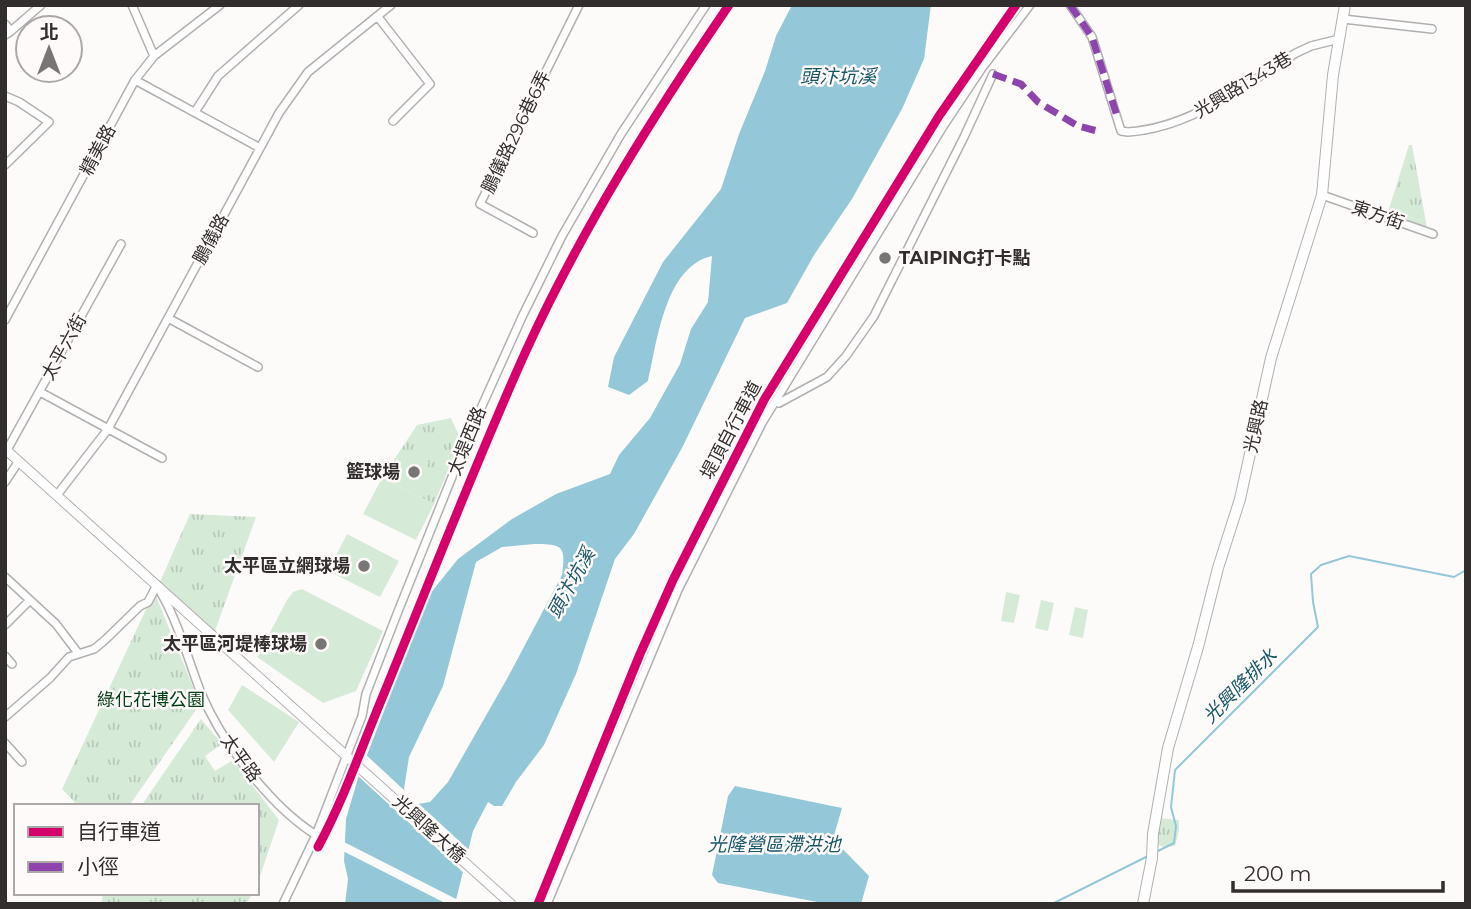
<svg xmlns="http://www.w3.org/2000/svg" width="1471" height="909" viewBox="0 0 1471 909" font-family="Montserrat,'Noto Sans TC',sans-serif">
  <style>
    .grass { fill: url(#grass-tufts) }
    .pitch { fill: #d6ead8 }
    .water { fill: #94c8d8; fill-rule: evenodd }
    .pier { fill: #fdfbfa }
    .lines { fill: none; stroke-linecap: round; stroke-linejoin: round }
    .stream { stroke: #94c8d8; stroke-width: 2 }
    .minor-casing { stroke: #b2b0af; stroke-width: 10 }
    .tertiary-casing { stroke: #b2b0af; stroke-width: 11 }
    .secondary-casing { stroke: #b2b0af; stroke-width: 12 }
    .minor { stroke: #fffefe; stroke-width: 7 }
    .tertiary { stroke: #fffefe; stroke-width: 9 }
    .secondary { stroke: #fffefe; stroke-width: 10 }
    .quiet { stroke: #8e44ad; stroke-width: 7; stroke-dasharray: 14 7; stroke-linecap: butt }
    .cycleway-casing { stroke: #fefaf9; stroke-width: 13 }
    .cycleway { stroke: #d6006c; stroke-width: 9 }
    .poi-dot { fill: #787675; stroke: #fefaf9; stroke-width: 2.5 }
    .labels { text-anchor: middle; dominant-baseline: central; stroke-width: 5; stroke-linejoin: round; paint-order: stroke }
    .street-label { font-size: 18px; fill: #312e2d; stroke: #fefaf9 }
    .poi-label { font-size: 18px; font-weight: bold; fill: #312e2d; stroke: #fefaf9; text-anchor: end }
    .park-label { font-size: 18px; fill: #003d15; stroke: #fefaf9 }
    .water-label { font-size: 19px; font-style: italic; fill: #185768; stroke: #fefaf9 }
  </style>
  <defs>
    <pattern id="grass-tufts" width="24" height="20" patternUnits="userSpaceOnUse" patternTransform="scale(1.75)"><rect width="24" height="20" fill="#d6ead8"/><path d="M3 7l-1-3M5 7V3M7 7l1-3M15 17l-1-3M17 17v-4M19 17l1-3" fill="none" stroke="#b8c9ba"/></pattern>
  </defs>
  <rect width="100%" height="100%" fill="#fdfbfa"/>
  <path class="grass" d="M1409,145h3l15,83 -39,-16z
    M451,418l10,22 -27,64 -52,-26 35,-53z
    M190,514l66,3 -41,114 -56,-47z
    M156,596l44,108 -71,102h-51l-16,-17 87,-186z
    M201,719l21,25 -17,12 10,15 18,-11 46,60 -22,65v-79h-116z
    M1160,818l19,2v11l-4,15 -12,1 -6,-3z
    M103,893h150l-7,11h-145z"/>
  <path class="pitch" d="M413,454l16,8 -14,29 -17,-9z
    M382,478l52,26 -18,36 -53,-26z
    M347,534l52,27 -19,36 -52,-26z
    M302,589l81,42 -27,60 -33,12 -66,-46 30,-57 6,-8z
    M1006,592l14,3 -6,28 -13,-2z
    M1041,600l13,3 -6,28 -13,-3z
    M1075,607l13,3 -5,28 -14,-3z
    M242,685l57,37 -25,40 -46,-52z"/>
  <path class="water" d="M792,5h139l-7,54 -22,50 -50,90 -38,56 -27,48 -42,15 -63,130 -48,86 -19,25 -39,115 -32,71 -28,37 -14,24h-8l-6,-4 -15,29 -18,73h-110l3,-25 -4,-18 2,-42 12,-41 71,-183 29,-36 54,-40 44,-25 54,-20 9,-19 31,-37 30,-54 11,-35 17,-27 4,-46c-47,10 -55,86 -64,125l-19,14 -21,-8 6,-30 49,-95 58,-73 18,-55 26,-63 11,-35zM534,544c29,0 32,2 28,31l-54,102 -60,105 -18,20 -12,2 -7,-2 -7,-13 5,-32 34,-71 33,-124 26,-15z
    M735,786l107,22 -9,31 36,37 -8,28h-33l-110,-21 -6,-8 16,-79z"/>
  <path class="pier" d="M364,753l107,99 -5,23 -108,-99 -3,1z
    M342,841l118,60 -1,3h-12l-106,-54z"/>
  <g class="lines">
    <path class="stream" d="M1156,852l18,-9 2,-17 -5,-19 4,-37 143,-143 -5,-25 -2,-28 10,-9 28,-9 105,21 12,-7
      M1025,904h1
      M1052,904l96,-48"/>
    <g class="minor-casing">
      <path id="minor" d="M132,5l22,51
        M1070,5l22,32 29,94 7,1c63,-4 116,-47 168,-79l15,-7 28,-7
        M378,17l52,67 -37,37
        M1343,19l89,10
        M5,24l6,7 -6,4
        M11,31l30,-26
        M135,80l125,68
        M5,96l14,6 30,20 -44,43
        M195,112l23,-36 81,-71
        M1322,195l111,39
        M533,233l-53,-29 99,-199
        M168,318l90,49
        M5,320l130,-240 19,-24 66,-51
        M40,392l122,66
        M779,403l48,-26 19,-21 28,-40 90,-179 29,-63
        M7,450l114,-206
        M5,482l14,-21
        M57,495l51,-66 171,-316 29,-41 83,-67
        M5,577l51,47 22,29
        M161,593c18,31 27,67 40,100 21,50 70,114 115,142
        M5,625l25,-25
        M5,656l7,8
        M5,717l45,-39 19,-21 25,-8 11,-9 35,-34 8,-4 9,-17
        M5,743l17,19
        M283,904l33,-69 46,-119 4,-22 31,-80 71,-177 54,-120 40,-81 59,-102 85,-129
        M547,904l131,-314 84,-167 182,-298 38,-57 48,-63"/>
    </g>
    <g class="tertiary-casing">
      <path id="tertiary" d="M5,449l506,455"/>
    </g>
    <g class="secondary-casing">
      <path id="secondary" d="M1143,904l9,-46 1,-24 15,-86 30,-101 20,-79 22,-69 31,-141 51,-163 11,-120 12,-70"/>
    </g>
    <use href="#minor" class="minor"/>
    <use href="#tertiary" class="tertiary"/>
    <use href="#secondary" class="secondary"/>
    <path class="quiet" d="M1070,5l22,32 25,79
      M993,74l28,10 17,18 40,24 23,6"/>
    <g class="cycleway-casing">
      <path id="cycleway" d="M318,847c27,-50 45,-104 67,-156 46,-113 90,-227 140,-338 56,-123 128,-237 204,-348
        M538,904l102,-250 33,-74 91,-180 175,-284 77,-111"/>
    </g>
    <use href="#cycleway" class="cycleway"/>
  </g>
  <g class="poi-dot">
    <circle cx="885" cy="258" r="7"/>
    <circle cx="414" cy="472" r="7"/>
    <circle cx="364" cy="566" r="7"/>
    <circle cx="321" cy="644" r="7"/>
  </g>
  <g class="labels">
    <g class="street-label">
      <text transform="translate(1243 85) rotate(-31)">光興路1343巷</text>
      <text transform="translate(516 132) rotate(-64)">鵬儀路296巷6弄</text>
      <text transform="translate(98 150) rotate(-62)">精美路</text>
      <text transform="translate(1378 215) rotate(19)">東方街</text>
      <text transform="translate(211 239) rotate(-61)">鵬儀路</text>
      <text transform="translate(64 347) rotate(-61)">太平六街</text>
      <text transform="translate(1256 426) rotate(-78)">光興路</text>
      <text transform="translate(731 430) rotate(-62)">堤頂自行車道</text>
      <text transform="translate(467 441) rotate(-68)">太堤西路</text>
      <text transform="translate(241 758) rotate(54)">太平路</text>
      <text transform="translate(429 829) rotate(42)">光興隆大橋</text>
    </g>
    <g class="poi-label">
      <text x="899" y="258" text-anchor="start">TAIPING打卡點</text>
      <text x="400" y="472">籃球場</text>
      <text x="350" y="566">太平區立網球場</text>
      <text x="307" y="644">太平區河堤棒球場</text>
    </g>
    <g class="park-label">
      <text x="151" y="700">綠化花博公園</text>
    </g>
    <g class="water-label">
      <text x="838" y="76">頭汴坑溪</text>
      <text transform="translate(571 583) rotate(-61)">頭汴坑溪</text>
      <text transform="translate(1240 686) rotate(-45)">光興隆排水</text>
      <text x="774" y="844">光隆營區滯洪池</text>
    </g>
  </g>
  <rect width="1471" height="909" fill="none" stroke="#312e2d" stroke-width="14"/>
  <rect x="14" y="804" width="245" height="91" fill="#fefaf9" stroke="#aca8a7" stroke-width="2"/>
  <rect x="28" y="827" width="35" height="10" fill="#d6006c" stroke="#aca8a7" stroke-width="2"/>
  <text x="77" y="839" font-size="21" fill="#312e2d">自行車道</text>
  <rect x="28" y="862" width="35" height="10" fill="#8e44ad" stroke="#aca8a7" stroke-width="2"/>
  <text x="77" y="874" font-size="21" fill="#312e2d">小徑</text>
  <g transform="translate(49 49)"><circle r="33" fill="#fefaf9" stroke="#aca8a7" stroke-width="2"/>
  <path d="M0-5L12 26L0 18L-12 26Z" fill="#787675"/>
  <text y="-10" font-size="19" font-weight="bold" text-anchor="middle" fill="#312e2d">北</text>
  </g>
  <path d="M1233 881v10h210v-10" fill="none" stroke="#312e2d" stroke-width="3.5"/>
  <text x="1244" y="881" font-size="21" fill="#312e2d" stroke="#fefaf9" stroke-width="5" paint-order="stroke">200 m</text>
</svg>
